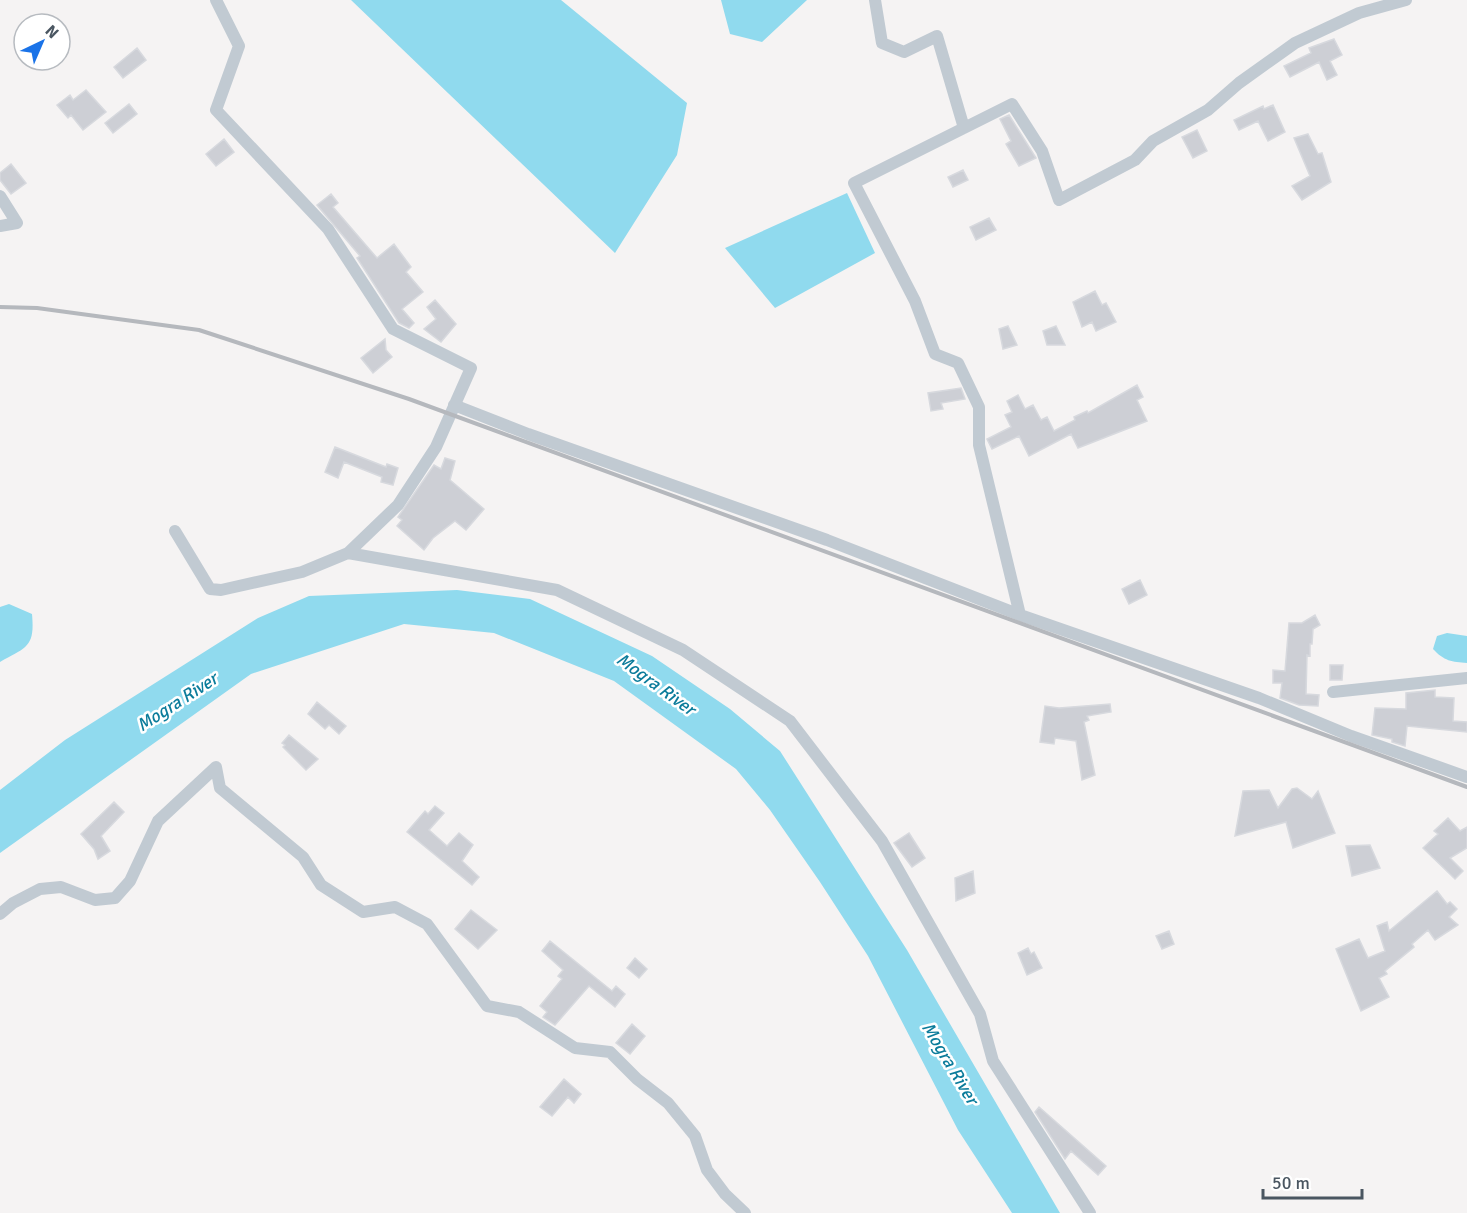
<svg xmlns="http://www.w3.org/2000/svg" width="1467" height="1213" viewBox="0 0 1467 1213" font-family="Signika,sans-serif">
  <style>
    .water { fill: #90daee }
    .building { fill: #cdcfd5; stroke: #d7d9de; stroke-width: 1.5 }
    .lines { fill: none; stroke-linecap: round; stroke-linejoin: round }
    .minor { stroke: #c1cad2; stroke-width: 12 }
    .rail { stroke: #b5b8bd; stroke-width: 4 }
    .labels { text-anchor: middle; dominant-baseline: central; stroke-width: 5; stroke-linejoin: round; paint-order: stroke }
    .water-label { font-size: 18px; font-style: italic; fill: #0c7c9b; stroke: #fff }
  </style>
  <rect width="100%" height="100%" fill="#f5f3f3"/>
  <path class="water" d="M351,0h210l126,103 -10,52 -62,98z
    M721,0h86l-45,42 -32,-8z
    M847,193l28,60 -100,55 -50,-60z
    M457,590l73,9 122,57 78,53 50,42 127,199 153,263h-48l-54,-83 -90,-174 -48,-74 -50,-72 -34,-41 -122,-88 -120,-48 -90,-9 -153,50 -251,179v-63l65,-50 193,-122 51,-22z
    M9,604l23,10c3,33 -5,33 -32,48v-55z
    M1447,633l20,3v27c-15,-1 -23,-2 -34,-14l4,-13z"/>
  <path class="building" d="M1334,39l8,16 -12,6 7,14 -10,5 -8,-18 -29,15 -6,-11 27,-13 -2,-5z
    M137,48l9,12 -23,18 -9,-11z
    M86,90l20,22 -23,18 -12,-15 -3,3 -11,-13 13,-10 3,5z
    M129,104l8,10 -24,19 -8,-10z
    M1273,105l12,27 -17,9 -10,-20 -19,9 -5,-10 29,-14 1,3z
    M1009,115l27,43 -17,8 -13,-22 5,-3 -11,-22z
    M1197,130l10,21 -14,7 -11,-21z
    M1308,134l10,20 4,-1 9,29 -29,18 -10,-14 18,-10 -16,-38z
    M224,139l10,13 -18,14 -10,-12z
    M11,164l15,19 -15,11 -11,-14v-7z
    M963,170l5,10 -15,7 -5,-10z
    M331,194l7,9 -5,4 44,51 17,-14 17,23 -5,5 17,20 -21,17 12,14 -5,5 -10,-5 -42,-65 3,-2 -43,-51z
    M989,218l7,12 -20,10 -6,-13z
    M1095,291l7,14 4,-2 10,19 -20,9 -4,-9 -10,5 -9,-25z
    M435,300l21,24 -15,18 -17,-13 12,-10 -9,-12z
    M1008,326l9,19 -14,4 -4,-20z
    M1056,326l9,19h-18l-4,-14z
    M385,339l1,11 6,7 -19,16 -12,-15z
    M1137,385l6,12 -6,3 10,21 -69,27 -7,-14 -42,22 -10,-20 -27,13 -5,-10 24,-12 -6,-12 7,-3 -5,-11 11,-6 7,14 8,-4 8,15 6,-3 7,14 21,-11 -1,-3 13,-6 1,2z
    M961,388l4,11 -24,4 2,6 -12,2 -3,-18z
    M335,447l51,20 1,-3 11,4 -5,17 -12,-3 1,-5 -38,-15 -6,16 -13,-6z
    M445,458l10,3 -5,19 34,29 -18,21 -11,-9 -22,17 -9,12 -27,-24 5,-6 -4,-3 36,-52 7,4z
    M1140,580l7,15 -18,9 -7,-15z
    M1315,615l5,10 -7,4 -1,15h-2v12l-3,-1 -1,39 13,1 -1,11 -19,-1 -19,-7 2,-15h-9v-13l12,1 4,-48h13z
    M1330,665h13l-1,15h-12z
    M1435,690v7l19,1 -1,23 14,1v10l-60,-6 -2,20 -13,-4v-3l-20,-4 3,-27 31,1v-16z
    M317,702l29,24 -7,8 -10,-9 -4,4 -17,-15z
    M1110,704l1,8 -24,4 2,4 -5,2 11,53 -13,5 -6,-39 -21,-3 -1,6 -14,-2 5,-36 14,2z
    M289,735l29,24 -12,11 -23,-23 2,-2 -3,-2z
    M1297,788l15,11 6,-8 17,42 -42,15 -7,-26 -51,14 8,-45 26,-1 9,18 14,-19z
    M114,802l10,10 -23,24 9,15 -12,8 -4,-10 -13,-15z
    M435,806l9,7 -15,17 18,16 12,-13 14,12 -11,16 17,16 -7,8 -65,-53 18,-21 3,3z
    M1448,818l12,13 7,-4v21l-17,10 13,13 -8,8 -32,-31 15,-14 -4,-3z
    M909,833l16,25 -13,9 -18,-24z
    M1370,845l10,23 -28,8 -6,-30z
    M973,871l2,22 -19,8 -1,-23z
    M1437,891l10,13 3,-2 7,7 -8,8 9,8 -23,15 -7,-10 -16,14 2,3 -29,24 2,3 -8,4 10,19 -28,14 -25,-62 23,-10 9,19 17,-7 -8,-25 10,-4 2,9z
    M471,910l26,20 -19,19 -23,-20z
    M1169,931l5,13 -12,5 -6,-13z
    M550,941l62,50 4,-5 9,8 -10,13 -26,-21 -34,39 -12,-8 4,-5 -7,-6 22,-27 -4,-3 5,-6 -21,-19z
    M1028,948l3,6 3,-2 8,16 -15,7 -9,-22z
    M635,958l12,11 -8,9 -12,-10z
    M632,1024l13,12 -15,18 -14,-11z
    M564,1079l17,15 -7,9 -6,-6 -16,19 -12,-9z
    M1039,1107l67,59 -8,9 -27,-24 -6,8 -30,-47z"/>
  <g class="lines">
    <path class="minor" d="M875,0l7,43 22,9 33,-16 27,92 48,-24 30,47 17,49 76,-40 18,-19 55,-31 31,-27 56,-40 64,-30 47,-13
      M964,128l-110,55 61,118 20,53 23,9 21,44v38l41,170
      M0,196l17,27 -17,3
      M454,405l74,29 299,106 193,75 239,83 92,38 116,41
      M175,531l35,58 11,1 81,-18 46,-19 50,-48 38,-58 35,-79 -78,-39 -65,-100 -112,-119 23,-64 -23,-46
      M348,553l209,37 126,60 107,71 92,120 98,173 13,47 97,152
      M1333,692l134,-14
      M0,914l13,-11 27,-14 21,-2 34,13 20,-2 15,-17 28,-60 58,-54 4,21 83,69 18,28 42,27 32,-5 32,17 60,82 32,6 56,36 35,4 27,27 31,24 27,33 12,34 18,24 20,19"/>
    <path class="rail" d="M0,307l37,1 162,22 210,69 1058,388"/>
  </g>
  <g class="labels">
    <g class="water-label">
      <text transform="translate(656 684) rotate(36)">Mogra River</text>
      <text transform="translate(177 702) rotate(-33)">Mogra River</text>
      <text transform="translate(950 1063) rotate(59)">Mogra River</text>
    </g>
  </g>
  <g transform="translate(42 42) rotate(44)"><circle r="28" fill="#ffffff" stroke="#b7bbc0" stroke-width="1.5"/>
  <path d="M0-4.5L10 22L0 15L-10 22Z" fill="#1a73e8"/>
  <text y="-9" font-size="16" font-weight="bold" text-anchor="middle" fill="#4a5661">N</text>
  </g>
  <path d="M1263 1189v9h99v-9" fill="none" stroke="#4a5661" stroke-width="3"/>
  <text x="1272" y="1189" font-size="18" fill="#4a5661" stroke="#ffffff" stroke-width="4.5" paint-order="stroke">50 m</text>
</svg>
